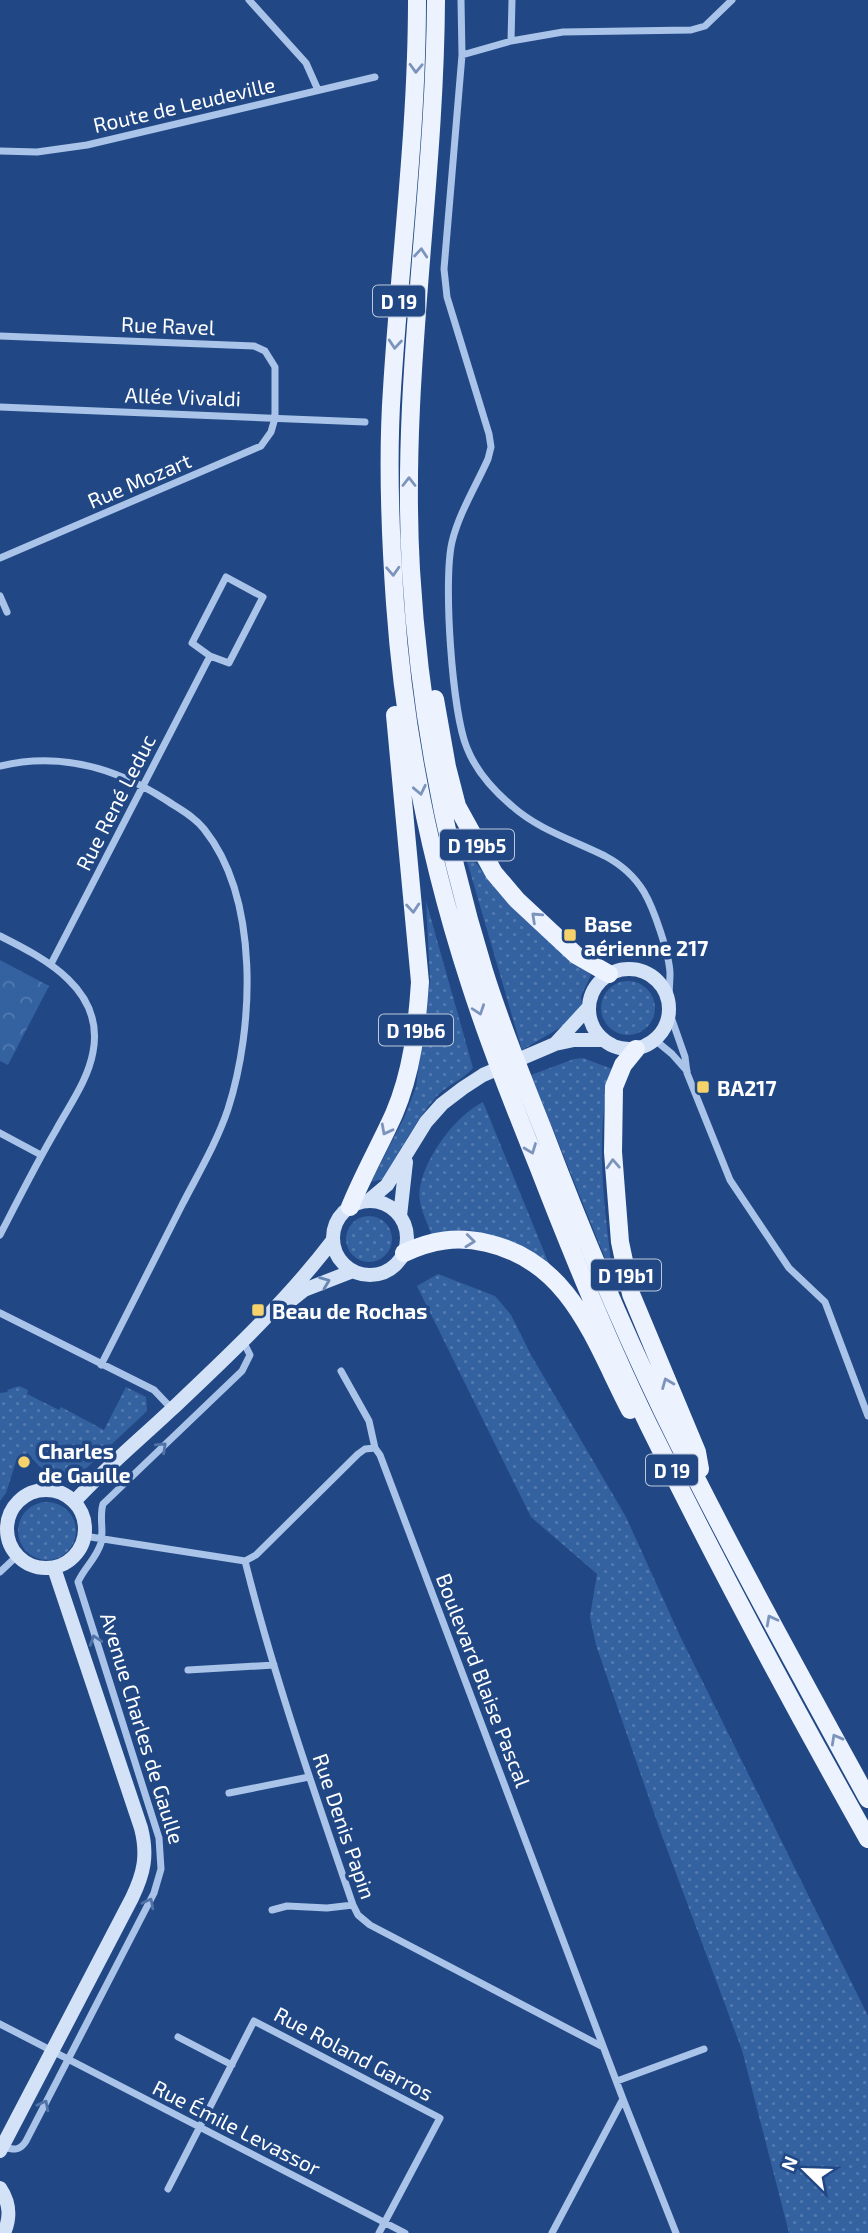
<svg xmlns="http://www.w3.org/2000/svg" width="868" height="2233" viewBox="0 0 868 2233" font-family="'Exo 2',sans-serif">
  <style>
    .grass { fill: url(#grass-dots) }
    .park { fill: url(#park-crowns) }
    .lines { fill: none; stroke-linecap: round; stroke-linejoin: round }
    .street { stroke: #a9c3e9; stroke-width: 7 }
    .secondary { stroke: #d3e2f7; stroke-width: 14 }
    .primary { stroke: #ecf2fe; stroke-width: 18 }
    .oneway { stroke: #7c94bb }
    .oneway2 { stroke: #6886b2 }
    .oneway3 { stroke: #5173a7 }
    .poi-dot { fill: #f6d26a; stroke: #214884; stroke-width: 2.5 }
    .labels { text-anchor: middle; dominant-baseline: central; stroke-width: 7; stroke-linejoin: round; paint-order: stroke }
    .shield { fill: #214884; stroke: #bcc8da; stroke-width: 2 }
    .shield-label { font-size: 19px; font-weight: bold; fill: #fff }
    .street-label { font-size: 21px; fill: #fff; stroke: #214884 }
    .poi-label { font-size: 21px; font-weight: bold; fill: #fff; stroke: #214884; text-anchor: start }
  </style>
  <defs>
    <pattern id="grass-dots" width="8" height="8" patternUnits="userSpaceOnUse" patternTransform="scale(1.75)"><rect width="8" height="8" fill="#3462a1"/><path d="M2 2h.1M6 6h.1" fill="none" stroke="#527aaf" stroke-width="1.8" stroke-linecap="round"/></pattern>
    <pattern id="park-crowns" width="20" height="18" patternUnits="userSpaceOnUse" patternTransform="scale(1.75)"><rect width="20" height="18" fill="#3462a1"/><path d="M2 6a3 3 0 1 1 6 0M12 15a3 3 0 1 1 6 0" fill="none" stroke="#527aaf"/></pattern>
  </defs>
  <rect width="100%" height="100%" fill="#214884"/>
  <path class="grass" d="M462,844c36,51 79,93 129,131l-10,21 1,11 -14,16 -46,27z
    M426,901l47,167c-9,11 -24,16 -35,27 -23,25 -37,55 -55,84l-12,3 33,-64 12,-31 14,-107z
    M601 1008a27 27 0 1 1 54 0a27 27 0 1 1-54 0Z
    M583,1058l29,11c-19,67 -7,141 1,209l-82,-203 43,-16z
    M483,1102l66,162c-23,-13 -62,-35 -89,-34 -9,0 -19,3 -28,5 -6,-15 -15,-32 -12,-47 5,-31 35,-72 63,-86z
    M346 1239a23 23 0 1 1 46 0a23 23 0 1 1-46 0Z
    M438,1274l57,22 16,19 20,40 95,162 54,119 188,380v217h-79l-47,-183 -81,-217 -65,-188 -6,-28 7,-43 -66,-57 -114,-231z
    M19,1386l9,4 -1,4 32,16 2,-3 43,23 22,-43 20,10 1,14 -69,65c-21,8 -37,-6 -50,-23l-11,5 -11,35 -6,8v-108l8,-1 -1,-2z
    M18 1531a29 29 0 1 1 58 0a29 29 0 1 1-58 0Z"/>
  <path class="park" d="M0,960l49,26 -41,79 -8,-4z"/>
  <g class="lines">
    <path class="street" d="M249,0l57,63 12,27
      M461,0l1,55 -18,214 3,28 42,137 2,13 -3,12c-12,27 -29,54 -36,83 -9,38 0,170 15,206 9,23 26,42 45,58 27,24 61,34 93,50 15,8 30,21 39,36 10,17 25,61 26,81 0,8 -1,17 -1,26
      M511,41l1,-41
      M462,55l49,-14 52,-9 128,-2 14,-4 27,-26
      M0,151l37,1 50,-7 288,-68
      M0,336l254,10 11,5 10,16v51l-4,14 -10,14 -261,112
      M0,407l365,15
      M226,577l37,20 -34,66 -19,-7 -18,-13z
      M0,596l7,16
      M0,766c59,-14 116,2 166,34 13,9 28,16 38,29 56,70 50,199 24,280 -11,33 -30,65 -46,96 -27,53 -54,107 -81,160
      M0,936c46,23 105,54 93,116 -5,28 -24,54 -37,78 -20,34 -38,70 -56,105
      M51,964l159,-308
      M670,1014l15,43 2,16 43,107 59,88 36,34 43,114
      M655,1040l17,14 15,17
      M0,1133l41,22
      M0,1313l154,77 18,19
      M341,1371l28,50 6,27
      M84,1536l161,25 11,-6 102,-101 7,-5 10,-1 5,7 243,644 -71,134
      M245,1561c29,116 69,230 108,344l5,10 12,10 233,122
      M0,1572l17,-16
      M188,1670l86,-5
      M229,1793l80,-16
      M272,1910l15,-4 40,2 26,-3
      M0,2024l405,209
      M178,2037l54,28
      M617,2081l87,-32
      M623,2099l53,134
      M3,2147c11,3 17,4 23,-6l128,-248 7,-24 -2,-31 -81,-256c6,-14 18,-23 23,-39 3,-13 -2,-26 2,-39l139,-133 8,-16 -7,-14
      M168,2189l86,-168 186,97 -61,115"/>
    <path class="secondary" d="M589 1009a40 40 0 1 1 80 0a40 40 0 1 1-80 0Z
      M555,1044l34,-37
      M368,1201l19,-16 39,-63 16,-18 21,-16 20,-13 72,-31 19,-4h30
      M333 1238a37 37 0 1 1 74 0a37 37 0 1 1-74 0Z
      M400,1216l6,-54
      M289,1302l15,-12 49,-19
      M7 1529a39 39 0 1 1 78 0a39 39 0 1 1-78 0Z
      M74,1502c30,-33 64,-61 97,-92 56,-53 115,-108 162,-170
      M0,2151l132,-253c12,-25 16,-43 9,-70l-87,-260
      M0,2188c10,15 11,29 4,45"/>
    <path class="primary" d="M417,0c0,130 -17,259 -25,389 -5,71 -2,143 3,214 9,129 35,258 75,381 20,62 44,122 68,182 34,88 70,176 111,260 69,140 143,278 219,413
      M436,0c-1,191 -36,379 -25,570 8,136 33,271 73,401 17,55 39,108 60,161 36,95 75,189 119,280 64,131 135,259 205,387
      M435,699l12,68 10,39 37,67 23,27 59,55 33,19
      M636,1049l-13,16 -9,22 -1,65 7,90 11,52 66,158 3,17
      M350,1207c13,-32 30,-62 44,-93 18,-42 23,-87 26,-132l-25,-267
      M404,1253c28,-13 53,-17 83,-10 84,19 107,98 143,167"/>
  </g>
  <defs><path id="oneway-chevron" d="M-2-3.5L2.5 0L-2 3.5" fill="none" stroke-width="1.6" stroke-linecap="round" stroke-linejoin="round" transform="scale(1.75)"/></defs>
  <g class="oneway">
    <use href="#oneway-chevron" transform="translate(416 68) rotate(92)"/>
    <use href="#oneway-chevron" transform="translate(421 253) rotate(-85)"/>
    <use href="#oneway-chevron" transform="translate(395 344) rotate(95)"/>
    <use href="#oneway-chevron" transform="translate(409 482) rotate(-90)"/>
    <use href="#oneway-chevron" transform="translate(393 571) rotate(87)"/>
    <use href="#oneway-chevron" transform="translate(420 790) rotate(78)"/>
    <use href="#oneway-chevron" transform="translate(413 908) rotate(85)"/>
    <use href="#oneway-chevron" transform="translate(536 917) rotate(-137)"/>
    <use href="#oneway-chevron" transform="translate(479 1010) rotate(71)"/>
    <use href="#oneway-chevron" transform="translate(386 1130) rotate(118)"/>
    <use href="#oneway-chevron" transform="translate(531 1149) rotate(69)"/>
    <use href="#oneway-chevron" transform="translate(613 1164) rotate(-93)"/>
    <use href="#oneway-chevron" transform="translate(470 1241) rotate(6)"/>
    <use href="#oneway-chevron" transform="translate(667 1383) rotate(-112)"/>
    <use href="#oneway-chevron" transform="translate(771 1620) rotate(-118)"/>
    <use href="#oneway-chevron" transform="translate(836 1739) rotate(-119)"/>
  </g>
  <use class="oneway2" href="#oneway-chevron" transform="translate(325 1282) rotate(-21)"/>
  <g class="oneway3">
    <use href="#oneway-chevron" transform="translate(162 1447) rotate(-43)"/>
    <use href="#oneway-chevron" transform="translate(95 1640) rotate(-108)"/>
    <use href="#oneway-chevron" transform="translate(149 1903) rotate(-63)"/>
    <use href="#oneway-chevron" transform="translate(44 2105) rotate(-63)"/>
  </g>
  <g class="poi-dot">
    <rect x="563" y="928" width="14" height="14" rx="3.5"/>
    <rect x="696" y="1080" width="14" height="14" rx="3.5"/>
    <rect x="251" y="1303" width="14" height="14" rx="3.5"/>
    <circle cx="24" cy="1462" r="7"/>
  </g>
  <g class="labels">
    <g class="shield">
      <rect x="373" y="285.5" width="52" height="31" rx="5"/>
      <rect x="440" y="829.5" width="74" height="31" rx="5"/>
      <rect x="379" y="1014.5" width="74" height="31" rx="5"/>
      <rect x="591" y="1259.5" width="70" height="31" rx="5"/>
      <rect x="646" y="1454.5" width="52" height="31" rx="5"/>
    </g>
    <g class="shield-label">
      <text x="399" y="301">D 19</text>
      <text x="477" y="845">D 19b5</text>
      <text x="416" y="1030">D 19b6</text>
      <text x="626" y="1275">D 19b1</text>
      <text x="672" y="1470">D 19</text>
    </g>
    <g class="street-label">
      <text transform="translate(184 104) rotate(-13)">Route de Leudeville</text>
      <text transform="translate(168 325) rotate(2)">Rue Ravel</text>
      <text transform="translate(183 396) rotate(2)">Allée Vivaldi</text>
      <text transform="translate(139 480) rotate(-23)">Rue Mozart</text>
      <text transform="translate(115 802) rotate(-63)">Rue René Leduc</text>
      <text transform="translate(484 1680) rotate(69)">Boulevard Blaise Pascal</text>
      <text transform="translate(143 1728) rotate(73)">Avenue Charles de Gaulle</text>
      <text transform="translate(345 1826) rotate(71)">Rue Denis Papin</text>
      <text transform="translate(354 2053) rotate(28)">Rue Roland Garros</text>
      <text transform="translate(237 2127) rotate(27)">Rue Émile Levassor</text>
    </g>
    <g class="poi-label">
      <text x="584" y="923">Base<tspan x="584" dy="24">aérienne 217</tspan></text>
      <text x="717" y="1087">BA217</text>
      <text x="272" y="1310">Beau de Rochas</text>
      <text x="38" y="1450">Charles<tspan x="38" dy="24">de Gaulle</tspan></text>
    </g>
  </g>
  <g transform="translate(805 2170) rotate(293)" stroke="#214884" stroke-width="5" paint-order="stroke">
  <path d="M0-5L12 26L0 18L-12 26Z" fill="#ffffff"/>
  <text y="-10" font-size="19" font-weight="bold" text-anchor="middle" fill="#ffffff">N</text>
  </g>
</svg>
